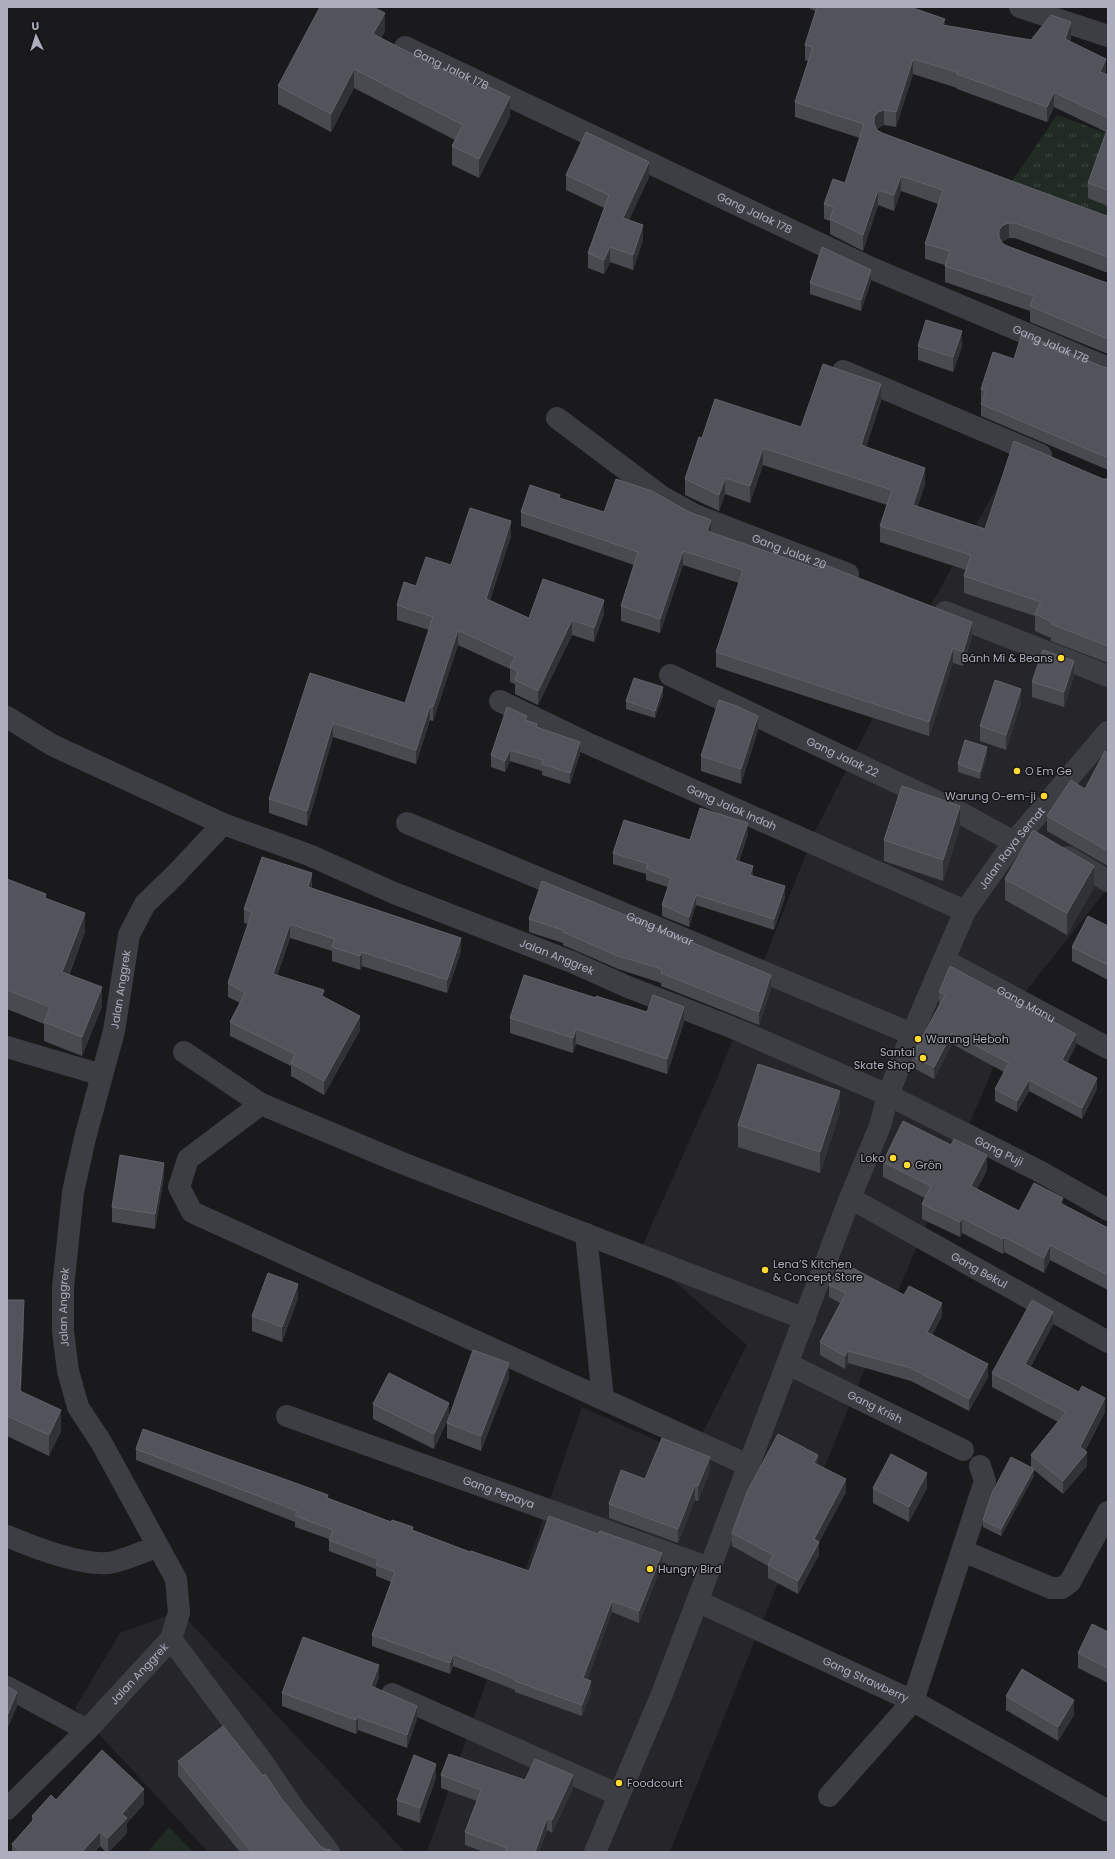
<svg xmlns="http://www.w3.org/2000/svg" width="1115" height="1859" viewBox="0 0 1115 1859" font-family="Poppins,sans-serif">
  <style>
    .built { fill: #26262a }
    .grass { fill: url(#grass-tufts) }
    .garden { fill: #212b24 }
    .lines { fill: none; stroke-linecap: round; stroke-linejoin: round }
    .minor { stroke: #3d3d44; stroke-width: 22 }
    .wall { fill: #484a4f }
    .shaded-wall { fill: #313236 }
    .building { fill: #53545b; stroke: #61626a }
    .poi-dot { fill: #ffda30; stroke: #151518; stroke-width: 1.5 }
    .labels { text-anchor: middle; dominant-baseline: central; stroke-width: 3; stroke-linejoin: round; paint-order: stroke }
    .street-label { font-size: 11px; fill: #acaebd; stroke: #151518 }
    .poi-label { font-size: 11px; fill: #acaebd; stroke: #151518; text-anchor: start }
  </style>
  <defs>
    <pattern id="grass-tufts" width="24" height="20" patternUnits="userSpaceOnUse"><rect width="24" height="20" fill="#212b24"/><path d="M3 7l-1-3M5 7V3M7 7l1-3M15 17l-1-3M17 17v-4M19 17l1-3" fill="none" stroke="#3f4742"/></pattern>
  </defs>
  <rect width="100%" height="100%" fill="#1a1a1d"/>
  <path class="built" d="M1015,455l93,25v408l-82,103 -174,408 -182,453h-243l155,-445 109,49 56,-111 -107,-94 77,-172 98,-248 116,-226z
    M179,1611l226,241h-197l-133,-144 45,-75z"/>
  <path class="grass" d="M1057,115l51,19v97l-96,-50z"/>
  <path class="garden" d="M169,1827l24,25h-45z"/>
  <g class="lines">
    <g class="minor">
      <path d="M1020,7l88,29"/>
      <path id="s1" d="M405,47l466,221 237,100"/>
      <path d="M843,371l198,84"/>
      <path id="s2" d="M557,418l104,78 34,19 153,59"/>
      <path d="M945,612l163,64"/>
      <path id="s3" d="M670,675l287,136 57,31"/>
      <path id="s4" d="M500,701l87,42 378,168"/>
      <path id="s5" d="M7,717l45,28 171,79 86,31 85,38 178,69 56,25 103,40 157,68 151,76 69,39"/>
      <path id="s6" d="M407,823l505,211"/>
      <path d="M1068,857l40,24"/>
      <path id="s7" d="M944,960l164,88"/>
      <path d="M7,1047l95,28"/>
      <path d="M184,1052l77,52 141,59 403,156"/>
      <path d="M261,1104l-73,55 -9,28 13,25 558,254"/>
      <path id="s8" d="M850,1198l258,144"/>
      <path d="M586,1234l17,165"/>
      <path id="s9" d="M788,1364l175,86"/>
      <path id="s10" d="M287,1416l423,152"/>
      <path d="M7,1536c26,11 73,29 101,27 12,-1 36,-12 49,-16"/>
      <path d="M963,1551l88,37h11l8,-6 38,-70"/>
      <path id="s11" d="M697,1601l216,100 72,-220 -5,-15"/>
      <path d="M171,1639l90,121 34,50 34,42"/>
      <path d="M7,1687l80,43"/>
      <path d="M392,1694l227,101"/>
      <path d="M829,1796l84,-95 195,110"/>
      <path id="s12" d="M7,1809l80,-79 84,-91 8,-26 -3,-34 -75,-137 -23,-35 -10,-36 -5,-40v-43l10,-96 12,-54 29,-107 15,-96 16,-31 30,-29 48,-51"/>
      <path id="s13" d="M595,1852l67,-158 188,-496 30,-72 8,-31 24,-61 53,-123 49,-69 94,-110"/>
    </g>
  </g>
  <path class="wall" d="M810,7h100l35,18 86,15 40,-3 -1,4 36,33 2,1v131l-20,-8v-15l18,-51 -52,-25 -7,15 -90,-33v-1l-44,-14 -17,53 -12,-2 -6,3 -2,2 6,3 222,82 4,1v57l-93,-35h-6l-6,3 -2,2 6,3 97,36 4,1v71l-78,-32v-11l-85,-29v-17l-20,-6v-15l13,-40 -37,-13 -7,20 -16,-6 -15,46 -33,-17v-13l-6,-2v-15l21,-21 15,-45 -65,-21v-15l13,-41 -3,-1v-15l11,-34 -6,-2z
    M385,31l-4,7 129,78 -31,62 -27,-13v-19l3,-6 -101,-52 -23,44 -53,-28v-18z
    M566,175l83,2 -20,43 14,20 -10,30 -23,-8 -6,12 -16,-6v-15l16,-45 -38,-18z
    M871,281l-10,30 -51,-17v-11z
    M918,346h44l-9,26 -35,-12z
    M1014,359l94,9v102l-127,-54v-12l1,-3h-1v-12z
    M881,401l-15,46 59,37 -8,23 68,22 118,-50h5v184l-57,-22v-3l-16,-7v-15l-71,-23v-17l2,-6 -86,-28v-16l7,-21 -124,-40 -13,38 -25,-9 -6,17 -34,-16v-16l17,-41 99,-11z
    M560,498l44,14 107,20 261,105 -9,29 -10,-3 -24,73 -213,-69v-15l23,-69 -56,-18 -23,68 -39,-12v-15l13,-41 -113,-39v-14z
    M511,536l-21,64 39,18 75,-4 -10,28 -22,-7 -34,70 -23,-11v-10l-5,-2v-13l-52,-24 -25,76 -3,-1 -14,44 -83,-27 -26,89 -38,-13v-14l41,-126 95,30 24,-73 -32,-10v-15l19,-19 35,-21z
    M1074,676l-10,31 -32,-10v-15z
    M663,695l-8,23 -29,-9v-8z
    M1021,703l-15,47 -26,-9v-15z
    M527,720l53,34 -10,30 -28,-9v-4l-32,-10 -5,11 -14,-5v-12z
    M758,730l-17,54 -40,-13v-15z
    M1108,753v113l-61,-35v-15l38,-27z
    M987,755l-7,24 -22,-7v-8z
    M960,827l-17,54 -59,-20v-21z
    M748,834l-9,27 14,15 32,21 -11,33 -78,-25 -7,22 -27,-11v-11l6,-18 -22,-7v-6l-33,-10v-11l77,-13z
    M7,879l39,19 39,34 -16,43 33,31 -20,50 -38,-15v-17l-37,-15z
    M1005,879l89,8 -27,48 -62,-35z
    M312,887v1l149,63 -14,42 -85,-27 -2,4 -28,-9v-10l-42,-13 -13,38 47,21 36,33 -36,65 -33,-19v-10l-61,-30v-14l10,-19 -12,-6v-14l20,-59 -4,-1v-14z
    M529,919l242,70 -12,36 -98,-39v-3l-43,-14 -55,-24v-2l-34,-11z
    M1108,926v54l-36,-19v-14z
    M939,992l137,53 -9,18 30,26 -15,30 -53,-28 -12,21 -22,-11v-12l9,-17 -52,-28 -18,35 -22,-12v-11l28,-52 -1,-1z
    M596,998l88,24 -17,52 -91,-30 -3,9 -63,-20v-15z
    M840,1112l-20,61 -82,-26v-22z
    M883,1162l104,8 -10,19 42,22 44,-6 45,23v62l-58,-30 -6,13 -40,-21 -1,2 -41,-21 -2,4 -38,-18v-15l3,-6 -42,-21z
    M164,1177l-9,52 -43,-7v-15z
    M829,1285l113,31 -10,19 56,42 -19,34 -58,-30 -63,-18 -3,6 -25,-14v-13l20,-39 -11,-6z
    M298,1298l-16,44 -30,-11v-15z
    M7,1300l17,21 -3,71 40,39 -12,25 -42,-20z
    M1053,1325l-23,42 75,45 -20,39 2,15 -24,28 -29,-24v6l-33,60 -18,-9v-7l48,-53v-12l27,-33 -66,-35v-14z
    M509,1378l-28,73 -34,-13v-17l-13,28 -61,-30v-15l76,12z
    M136,1449l192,49 142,54 59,19 133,-7 -23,59 -27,-11 -25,68 4,13 -9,23 -67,-24v-2l-62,-24 -3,8 -78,-28v-11l19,-53 -15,-6v-7l-47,-18v-12l-34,-12v-5l-159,-62z
    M818,1465l28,27 -27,50v13l-21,39 -30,-16v-12l-36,-20v-13z
    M710,1471l-12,30 -3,-1 -17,43 -69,-25v-14l36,-25z
    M873,1488h54l-18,34 -36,-19z
    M1108,1632v51l-30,-15v-15z
    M379,1678l-4,9 42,32 -10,29 -49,-18 -2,4 -74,-28v-13z
    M1006,1696l68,19 -16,26 -52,-31z
    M178,1761l103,37 38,47 6,4 8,3h-93l-62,-76z
    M441,1775l84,5 48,8 -21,45 -5,-3 -8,22h-55l-19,-7v-13l12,-31 -36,-13z
    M436,1778l-16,45 -23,-8v-15z
    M56,1800l88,4 -17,19v10l-18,19h-3l-6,-6 -5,6h-83v-8l20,-22v-6z"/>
  <path class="shaded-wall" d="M385,13v18l-12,22v-19z
    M945,19v15l-3,-9z
    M1071,22v15l-6,17v-15z
    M913,59v15l-17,53v-15z
    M1106,59v15l-6,13v-15z
    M354,69v19l-23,44v-18z
    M1054,92v15l-7,15v-15z
    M510,97v19l-31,62v-19z
    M884,110v15l-6,3 -4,4v-15l4,-5z
    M649,162v15l-26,56v-15z
    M901,176v15l-7,20v-16z
    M878,190v15l-15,46v-16z
    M1009,223v15l-6,3 -4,4v-15l4,-5z
    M643,225v15l-10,30v-15z
    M610,247v15l-6,12v-14z
    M871,270v11l-10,30v-11z
    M962,331v15l-9,26v-15z
    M881,384v17l-20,60v-16z
    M763,448v17l-13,38v-17z
    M925,468v16l-12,38v-17z
    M725,478v16l-6,17v-16z
    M711,520v15l-4,-4z
    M511,521v15l-25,77v-14z
    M683,551v14l-23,68v-14z
    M604,600v14l-10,28v-14z
    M572,620v15l-34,70v-14z
    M972,622v15l-9,29v-14z
    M458,630v15l-25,76v-14z
    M953,648v15l-24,73v-14z
    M1074,661v15l-10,31v-15z
    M663,687v8l-8,23v-7z
    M1021,689v14l-15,47v-15z
    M430,706v14l-14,44v-14z
    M758,716v14l-17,54v-15z
    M333,723v14l-26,89v-15z
    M580,742v12l-10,30v-11z
    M987,747v8l-7,24v-7z
    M510,750v11l-5,11v-11z
    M960,806v21l-17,54v-21z
    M748,823v11l-13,37v-11z
    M753,866v11l-3,-2z
    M1094,866v21l-27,48v-22z
    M312,873v14l-4,14v-14z
    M785,886v11l-11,33v-11z
    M696,895v10l-7,22v-10z
    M85,913v19l-23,59v-19z
    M290,924v14l-17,50v-14z
    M461,938v13l-14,42v-13z
    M362,952v14l-2,4v-14z
    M771,975v14l-12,36v-13z
    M102,987v19l-20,50v-19z
    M684,1007v15l-17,52v-15z
    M360,1016v14l-36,65v-14z
    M576,1029v15l-3,9v-15z
    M952,1033v11l-18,35v-12z
    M1076,1034v11l-14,27v-12z
    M1097,1078v11l-15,30v-11z
    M1029,1080v11l-12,21v-11z
    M840,1091v21l-20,61v-21z
    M987,1155v15l-16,31v-15z
    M164,1163v14l-9,52v-15z
    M1063,1198v15l-3,-10z
    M962,1218v15l-2,4v-15z
    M1004,1237v15l-1,2v-15z
    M1050,1245v15l-6,13v-15z
    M298,1284v14l-16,44v-15z
    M24,1300v21l-4,91v-21z
    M942,1303v13l-15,29v-13z
    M1053,1312v13l-28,53v-14z
    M848,1351v12l-3,6v-13z
    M509,1363v15l-28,73v-15z
    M988,1364v13l-19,34v-12z
    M1105,1398v14l-25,48v-13z
    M449,1403v15l-15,31v-15z
    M61,1410v21l-12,25v-21z
    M1087,1452v14l-24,28v-13z
    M818,1455v13l-4,-5z
    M710,1457v14l-12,30v-15z
    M1034,1469v7l-33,60v-7z
    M927,1473v15l-18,34v-15z
    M846,1479v13l-32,60v-13z
    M695,1485v15l-17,43v-14z
    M819,1542v13l-21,39v-13z
    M662,1553v11l-23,59v-12z
    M612,1601v11l-29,78v-12z
    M453,1654v12l-3,8v-11z
    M379,1665v13l-8,21v-13z
    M591,1681v12l-9,23v-11z
    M17,1692v15l-10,23v-14z
    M1074,1700v15l-16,26v-14z
    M417,1706v13l-10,29v-13z
    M358,1717v13l-2,4v-14z
    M436,1764v14l-16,45v-15z
    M573,1775v13l-21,45v-13z
    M144,1789v15l-17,19v10l-18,19h-1v-14l14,-24z
    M547,1818v12l-8,22h-4z
    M100,1832v14l-5,6h-13z"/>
  <path class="building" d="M320,7h53l12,6 -12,21 108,55 2,-5 27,13 -31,62 -27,-13 11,-21 -109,-56 -23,45 -53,-28z
    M817,7h93l35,12 -3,6 89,15 20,-25 20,7 -6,17 41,20 -6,13 8,3v43l-54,-26 -7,15 -90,-33v-2l-44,-13 -17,53 -12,-2 -6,2 -4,5v7l3,6 5,3 222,82 4,1v41l-93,-34h-6l-6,2 -4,5v7l3,6 5,3 97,36 4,1v56l-78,-33 4,-10 -89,-30 5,-15 -25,-7 18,-54 -42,-14 -7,19 -16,-5 -15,45 -33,-16 4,-12 -10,-3 9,-25 12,4 19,-59 -69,-22 18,-55 -8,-2z
    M1108,127v63l-20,-7z
    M586,132l63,30 -26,56 20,7 -10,30 -23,-8 -6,13 -16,-7 21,-58 -43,-20z
    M822,247l49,23 -10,30 -51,-17z
    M926,320l36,11 -9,26 -35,-11z
    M1022,333l81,34 5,1v90l-127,-54 5,-14 -5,-1 12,-37 21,7z
    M823,364l58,20 -20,61 64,23 -12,37 72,24 29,-88 89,38h5v167l-57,-22 1,-2 -17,-8 6,-12 -77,-26 7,-21 -91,-29 12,-36 -129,-42 -13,38 -25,-8 -6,17 -34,-16 14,-42 3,1 13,-39 86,28z
    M616,479l36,12 37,21 22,8 -4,11 111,38 2,-6 152,59 -9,30 -10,-4 -24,74 -213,-70 27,-82 -60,-19 -23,68 -39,-13 17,-54 -117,-40 9,-27 30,10 -1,3 45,14z
    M470,508l41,13 -25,78 43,19 14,-39 61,21 -10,28 -22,-8 -34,71 -23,-11 3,-9 -8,-4 5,-10 -57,-27 -25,77 -3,-1 -14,44 -83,-27 -26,88 -38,-12 41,-126 95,30 28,-86 -36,-12 7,-23 12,4 10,-29 25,8z
    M1043,650l31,11 -10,31 -32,-10z
    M634,678l29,9 -8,24 -29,-10z
    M995,680l26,9 -15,46 -26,-9z
    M719,700l15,5 24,11 -17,53 -40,-13z
    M507,707l20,9 -2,4 12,4 -1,3 44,15 -10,31 -28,-9 1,-4 -33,-10 -5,11 -14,-6z
    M965,740l22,7 -7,25 -22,-8z
    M1105,751l3,2v98l-61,-35 24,-36 14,9z
    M902,786l58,20 -17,54 -59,-20z
    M700,808l48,15 -13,37 18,6 -3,9 35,11 -11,33 -78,-24 -7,22 -27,-12 9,-27 -25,-9 2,-5 -35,-11 11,-33 66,20z
    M1033,830l61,36 -27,47 -62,-34z
    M262,857l50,16 -4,14 153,51 -14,42 -85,-28 -2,4 -28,-9 3,-8 -45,-15 -17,50 51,16 -2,6 38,20 -36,65 -33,-18 4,-9 -65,-32 15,-29 -17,-10 24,-71 -8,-3z
    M7,879l39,15 -1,4 40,15 -23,59 40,15 -20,50 -38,-15 6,-15 -43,-17z
    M542,881l229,94 -12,37 -98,-39 1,-4 -44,-13 -55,-24v-2l-34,-11z
    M1088,916l20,10v39l-36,-18z
    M950,966l126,68 -14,26 35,18 -15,30 -53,-28 -12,21 -22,-12 14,-26 -57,-30 -18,34 -22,-11 33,-61 -6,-3z
    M524,975l72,23v-2l51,16 6,-17 31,12 -17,52 -91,-30 -3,9 -63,-20z
    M758,1064l82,27 -20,61 -82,-27z
    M903,1121l48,24 3,-6 33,16 -16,31 48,25 15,-28 29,15 -3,5 48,25v47l-58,-30 -6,13 -40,-21 -1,2 -41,-21 -2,4 -38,-18 9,-18 -48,-24z
    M120,1155l44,8 -9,51 -43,-7z
    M841,1262l63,33 5,-9 33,17 -15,29 61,32 -19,35 -58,-31 -63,-17 -3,5 -25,-14 26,-49 -17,-8z
    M268,1273l30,11 -16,43 -30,-11z
    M7,1300h17l-4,91 41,19 -12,25 -42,-19z
    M1032,1300l21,12 -28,52 54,28 3,-6 23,12 -25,49 7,5 -24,29 -32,-26 35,-43 -74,-39z
    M473,1350l36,13 -28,73 -34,-13z
    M389,1373l60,30 -15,31 -61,-30z
    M143,1429l144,51 41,15 -1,3 64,24 1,-2 21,7 -1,3 58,22 1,-1 58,20 20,-55 49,18 2,-3 62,22 -23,58 -27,-10 -29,77 8,3 -9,24 -67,-24v-2l-62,-25 -3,9 -78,-28 23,-63 -19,-7 2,-6 -49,-19 4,-10 -38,-14 2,-5 -161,-62z
    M778,1434l40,21 -4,8 32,16 -32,60 5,3 -21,39 -30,-16 5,-10 -41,-22 15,-41z
    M662,1438l48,19 -12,29 -3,-1 -17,44 -69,-25 12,-34 24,9z
    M891,1454l36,19 -18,34 -36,-19z
    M1011,1457l23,12 -33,60 -18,-9 9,-27z
    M1092,1624l16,8v36l-30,-15z
    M303,1637l76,28 -8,21 46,20 -10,29 -49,-18 -2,3 -74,-27z
    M1022,1669l52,31 -16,27 -52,-31z
    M7,1686l10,6 -10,24z
    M223,1726l40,50 2,-2 16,24 38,47 6,4 6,1 2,2h-81l-74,-91z
    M102,1750l42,39 -22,25 5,4 -19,20 -8,-6 -18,20h-61l-9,-8 23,-26 -3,-2 19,-21 5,5z
    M449,1754l76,26 10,-21 38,16 -21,45 -5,-2 -12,34h-30l2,-4 -42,-16 16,-42 -40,-15z
    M414,1755l22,9 -16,44 -23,-8z"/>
  <g class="poi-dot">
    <circle cx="1061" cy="658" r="4"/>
    <circle cx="1017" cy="771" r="4"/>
    <circle cx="1044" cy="796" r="4"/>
    <circle cx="918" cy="1039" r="4"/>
    <circle cx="923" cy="1058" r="4"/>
    <circle cx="893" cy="1158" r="4"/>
    <circle cx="907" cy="1165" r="4"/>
    <circle cx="765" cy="1270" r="4"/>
    <circle cx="650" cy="1569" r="4"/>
    <circle cx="619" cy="1783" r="4"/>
  </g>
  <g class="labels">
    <g class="street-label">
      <text stroke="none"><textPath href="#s1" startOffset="51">Gang Jalak 17B</textPath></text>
      <text stroke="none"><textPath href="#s1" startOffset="387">Gang Jalak 17B</textPath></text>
      <text stroke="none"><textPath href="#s1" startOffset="711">Gang Jalak 17B</textPath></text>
      <text stroke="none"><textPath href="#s2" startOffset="270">Gang Jalak 20</textPath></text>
      <text stroke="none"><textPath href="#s3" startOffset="191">Gang Jalak 22</textPath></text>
      <text stroke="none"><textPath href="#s4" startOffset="255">Gang Jalak Indah</textPath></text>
      <text stroke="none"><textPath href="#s13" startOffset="1090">Jalan Raya Semat</textPath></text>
      <text stroke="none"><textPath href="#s6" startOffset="274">Gang Mawar</textPath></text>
      <text stroke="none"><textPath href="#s5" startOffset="601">Jalan Anggrek</textPath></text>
      <text stroke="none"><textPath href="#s12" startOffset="921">Jalan Anggrek</textPath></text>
      <text stroke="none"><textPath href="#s7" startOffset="93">Gang Manu</textPath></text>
      <text stroke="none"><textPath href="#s5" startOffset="1084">Gang Puji</textPath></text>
      <text stroke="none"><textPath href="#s8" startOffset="148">Gang Bekul</textPath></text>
      <text stroke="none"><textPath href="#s12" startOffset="597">Jalan Anggrek</textPath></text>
      <text stroke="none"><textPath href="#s9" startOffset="97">Gang Krish</textPath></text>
      <text stroke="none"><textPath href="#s10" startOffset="225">Gang Pepaya</textPath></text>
      <text stroke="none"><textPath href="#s12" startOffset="189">Jalan Anggrek</textPath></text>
      <text stroke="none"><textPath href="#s11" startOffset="186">Gang Strawberry</textPath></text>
    </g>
    <g class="poi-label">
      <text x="1053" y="658" text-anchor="end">Bánh Mì &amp; Beans</text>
      <text x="1025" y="771">O Em Ge</text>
      <text x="1036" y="796" text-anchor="end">Warung O-em-ji</text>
      <text x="926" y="1039">Warung Heboh</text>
      <text x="915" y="1052" text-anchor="end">Santai<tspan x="915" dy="13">Skate Shop</tspan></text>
      <text x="885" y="1158" text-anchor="end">Loko</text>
      <text x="915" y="1165">Grön</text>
      <text x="773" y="1264">Lena’S Kitchen<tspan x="773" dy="13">&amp; Concept Store</tspan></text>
      <text x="658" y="1569">Hungry Bird</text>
      <text x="627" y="1783">Foodcourt</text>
    </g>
  </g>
  <rect width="1115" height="1859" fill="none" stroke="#acaebd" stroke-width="16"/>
  <g transform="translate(36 36) rotate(356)" stroke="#151518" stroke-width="3" paint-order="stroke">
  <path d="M0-3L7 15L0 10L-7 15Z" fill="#acaebd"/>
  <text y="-6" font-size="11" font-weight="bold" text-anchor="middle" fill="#acaebd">U</text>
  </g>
</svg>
